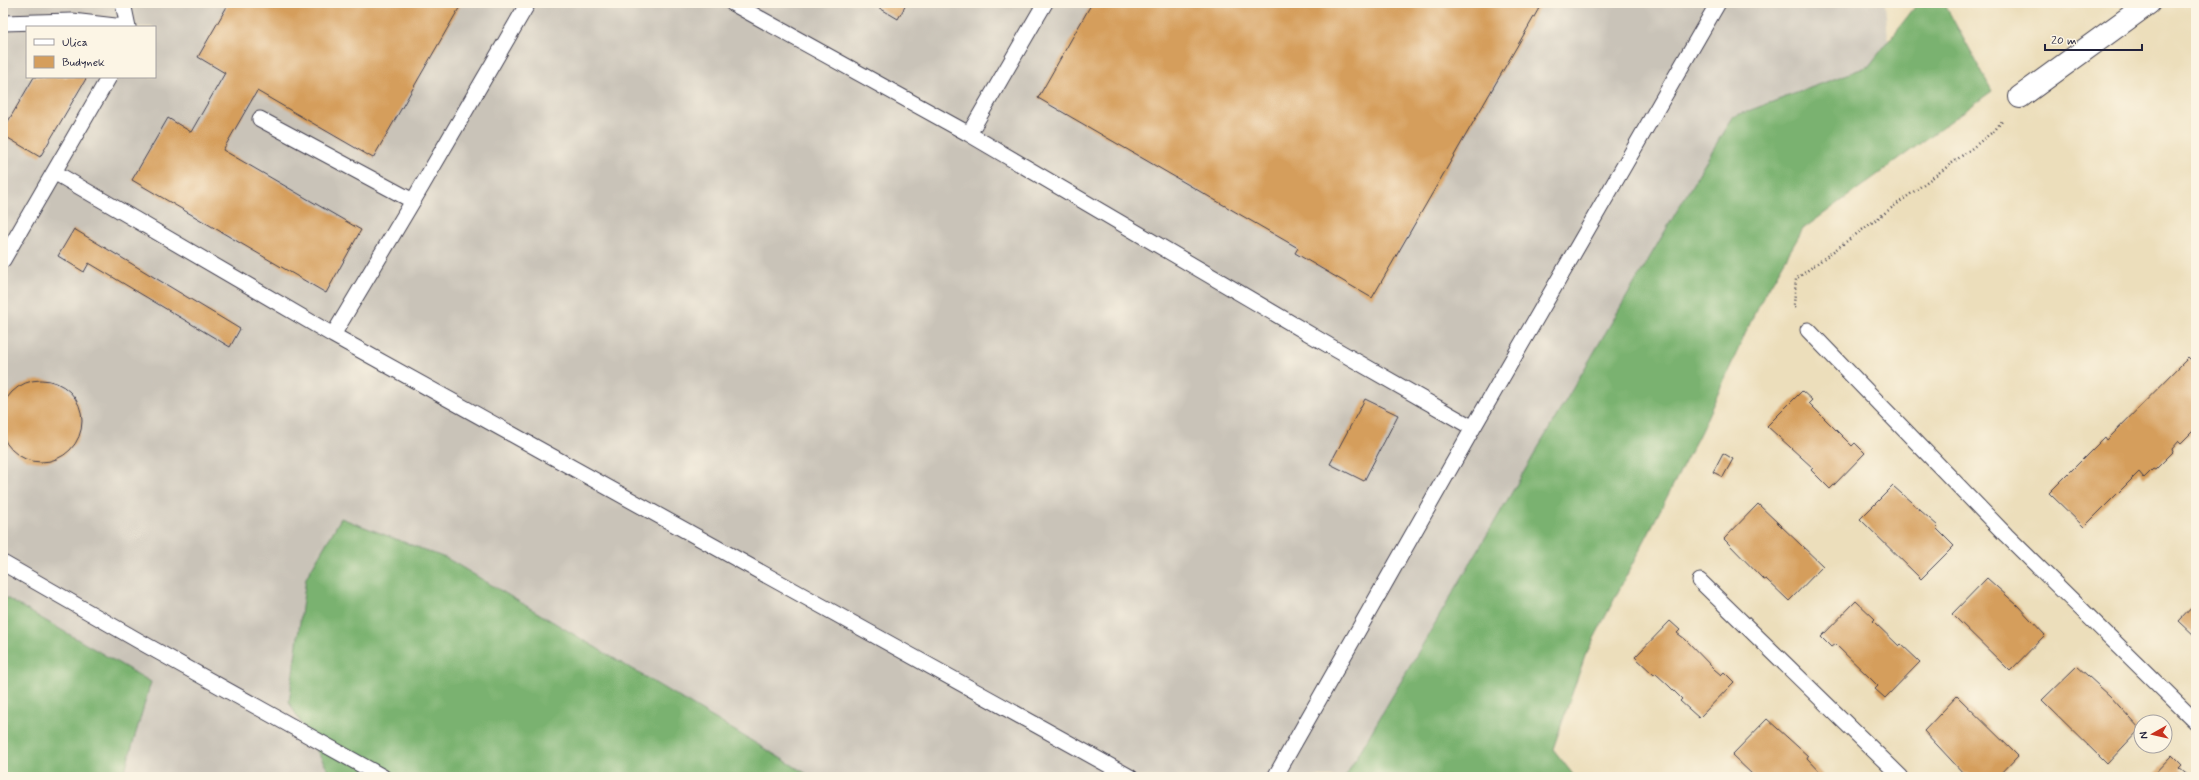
<svg xmlns="http://www.w3.org/2000/svg" width="2199" height="780" viewBox="0 0 2199 780" font-family="Mynerve,sans-serif">
  <style>
    .industrial { fill: #c9c3b8; fill-rule: evenodd }
    .forest { fill: #7ab26f; stroke: #4e6a55 }
    .building { fill: #d59e5c }
    .lines { fill: none; stroke-linecap: round; stroke-linejoin: round }
    .lane-casing { stroke: #403e4e; stroke-width: 17 }
    .street-casing { stroke: #403e4e; stroke-width: 24 }
    .path { stroke: #403e4e; stroke-width: 2.5; stroke-dasharray: 1 3; stroke-linecap: butt }
    .lane { stroke: #fff; stroke-width: 15 }
    .street { stroke: #fff; stroke-width: 22 }
  </style>
  <rect width="100%" height="100%" fill="#fcf5e5"/>
  <filter id="ink" filterUnits="userSpaceOnUse"><feTurbulence type="fractalNoise" baseFrequency=".025" numOctaves="2"/><feDisplacementMap in="SourceGraphic" scale="8" xChannelSelector="R" yChannelSelector="G"/><feConvolveMatrix kernelMatrix="1 2 1 2 8 2 1 2 1" color-interpolation-filters="sRGB"/></filter>
  <filter id="wash" filterUnits="userSpaceOnUse"><feTurbulence type="fractalNoise" baseFrequency=".012" numOctaves="4" result="noise"/><feDisplacementMap in="SourceGraphic" scale="16" xChannelSelector="R" yChannelSelector="G"/><feGaussianBlur stdDeviation="0.9" result="paint"/><feColorMatrix in="noise" values="0 0 0 0 0 0 0 0 0 0 0 0 0 0 0 0 0 1.4 0 .05"/><feComposite in="paint" operator="in"/></filter>
  <g filter="url(#wash)">
    <rect width="100%" height="100%" fill="#ecdebb"/>
    <path class="industrial" d="M3,3h1882l4,46 -407,728h-1479zM27,27h128v50h-128z"/>
    <path class="forest" d="M1918,3h26l48,88 -189,138 -46,79 -56,123 -116,225 -32,93 22,28h-230l387,-660 137,-51z
      M341,518l107,41 364,218h-480l-43,-75 17,-124z
      M3,596l148,86 -28,95h-120z"/>
    <g id="blocks">
      <path class="building" d="M229,3h233l-89,155 -116,-67 -34,59 138,80 -35,63 -194,-113 36,-62 23,14 34,-59 -27,-16z
        M871,3h36l-9,16z
        M1092,3h450l-170,295 -77,-45 3,-5 -260,-150z
        M34,77h53l-47,80 -37,-22v-5z
        M74,229l166,100 -10,18 -141,-84 -5,9 -26,-16z
        M2188,358l8,8v62l-15,15 -2,-2 -7,8 1,3 -18,18 -2,-1 -9,9 -5,-6 -55,55 -35,-34 56,-56 2,3z
        M0 421a41 41 0 1 1 82 0a41 41 0 1 1-82 0Z
        M1802,391l10,9 -3,3 43,43 3,-3 10,10 -35,36 -19,-19 2,-2 -46,-42z
        M1365,399l33,16 -34,66 -34,-17z
        M1723,453l10,6 -10,18 -10,-5z
        M1893,486l45,40 -2,2 18,18 -33,33 -61,-60z
        M1758,504l65,62 -34,35 -23,-22 -2,1 -40,-41z
        M1987,578l30,27 28,30 -35,36 -58,-57z
        M1856,601l19,18 -2,2 26,25 2,-2 19,18 -35,36 -10,-9 3,-3 -7,-7 -36,-35 -4,3 -10,-10z
        M2196,603v34l-17,-16z
        M1670,621l10,9 -3,3 8,6 29,30 7,6 3,-3 10,10 -35,36 -19,-17 2,-2 -13,-13 -14,-13 -1,2 -19,-18z
        M2077,666l33,30 30,33 -33,35 -65,-64z
        M1957,696l61,60 -20,21h-26l-5,-4 -2,2 -41,-44z
        M1767,719l41,37 -1,2 18,19h-70l-23,-22z
        M2172,755l10,10 -3,3 11,9h-39z"/>
    </g>
  </g>
  <g filter="url(#ink)">
    <use href="#blocks" fill-opacity="0" stroke="#403e4e" stroke-width="1"/>
    <g class="lines">
      <g class="lane-casing">
        <path id="lane" d="M123,3l5,24
          M732,3l237,131 366,215 138,79 245,-425
          M3,23l69,-2 52,6
          M260,119l153,82 115,-198
          M969,134l76,-131
          M54,172l279,163
          M413,201l-80,134 797,442
          M3,260l106,-183
          M1808,330l198,205 190,187
          M3,563l143,82 237,132
          M1700,581l201,196
          M1275,777l198,-349"/>
      </g>
      <g class="street-casing">
        <path id="street" d="M2020,97l129,-94"/>
      </g>
      <path class="path" d="M1796,308l-2,-3 2,-26 175,-130 24,-19 8,-10"/>
      <use href="#lane" class="lane"/>
      <use href="#street" class="street"/>
    </g>
  </g>
  <rect width="2199" height="780" fill="none" stroke="#fcf5e5" stroke-width="16"/>
  <rect x="26" y="26" width="130" height="52" fill="#fcf5e5" stroke="#a5a1a1"/>
  <rect x="34" y="39" width="20" height="6" fill="#ffffff" stroke="#a5a1a1"/>
  <text x="62" y="46" font-size="12" fill="#22223b">Ulica</text>
  <rect x="34" y="56" width="20" height="12" fill="#d59e5c" stroke="#a5a1a1"/>
  <text x="62" y="66" font-size="12" fill="#22223b">Budynek</text>
  <g transform="translate(2153 734) rotate(262)"><circle r="19" fill="#fcf5e5" stroke="#a5a1a1"/>
  <path d="M0-3L7 15L0 10L-7 15Z" fill="#c8321e"/>
  <text y="-6" font-size="11" font-weight="bold" text-anchor="middle" fill="#22223b">N</text>
  </g>
  <path d="M2045 44v6h97v-6" fill="none" stroke="#22223b" stroke-width="2"/>
  <text x="2051" y="44" font-size="12" fill="#22223b" stroke="#fcf5e5" stroke-width="3" paint-order="stroke">20 m</text>
</svg>
